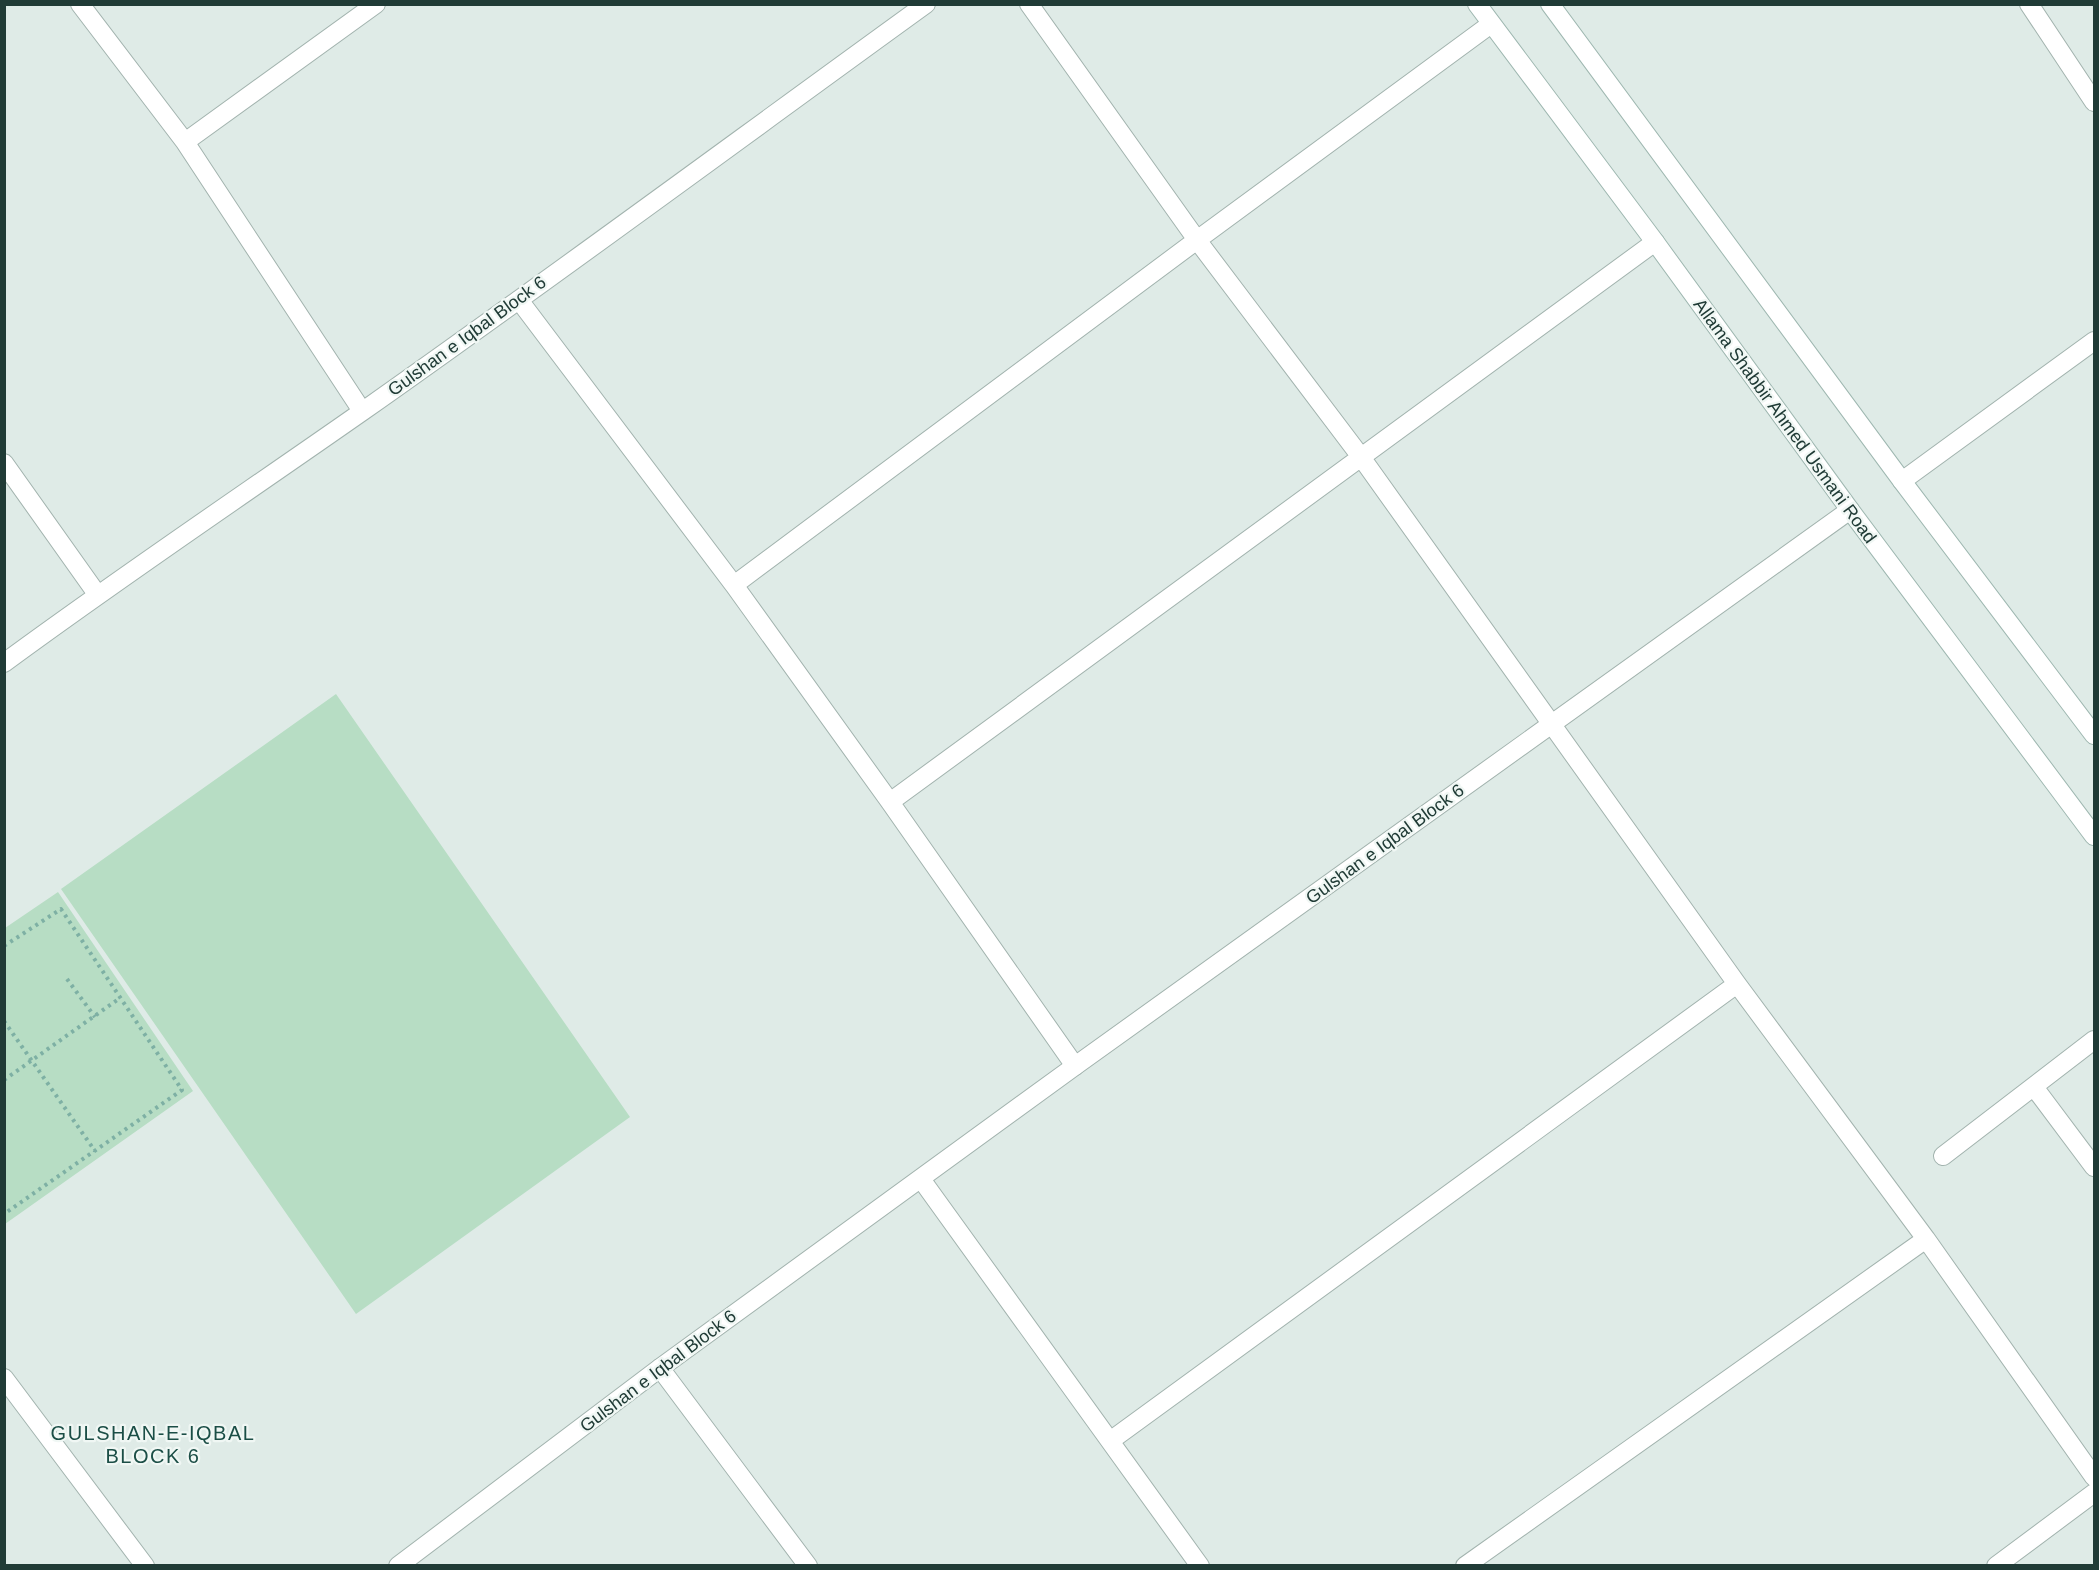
<svg xmlns="http://www.w3.org/2000/svg" width="2099" height="1570" viewBox="0 0 2099 1570" font-family="Helvetica,sans-serif">
  <style>
    .green { fill: #b7ddc4 }
    .lines { fill: none; stroke-linecap: round; stroke-linejoin: round }
    .minor-casing { stroke: #a2b3ae; stroke-width: 20 }
    .tertiary-casing { stroke: #a2b3ae; stroke-width: 20 }
    .secondary-casing { stroke: #9eb7b0; stroke-width: 20 }
    .path { stroke: #7eb0a4; stroke-width: 4; stroke-dasharray: 3 4.5; stroke-linecap: butt }
    .minor { stroke: #fff; stroke-width: 18 }
    .tertiary { stroke: #fff; stroke-width: 18 }
    .secondary { stroke: #fff; stroke-width: 18 }
    .labels { text-anchor: middle; dominant-baseline: central; stroke-width: 4.5; stroke-linejoin: round; paint-order: stroke }
    .street-label { font-size: 18px; fill: #203b36; stroke: #f0f7f4 }
    .neighbourhood-label { font-size: 20px; letter-spacing: 1.5px; fill: #1b4e46; stroke: #f0f7f4 }
  </style>
  <rect width="100%" height="100%" fill="#dfebe7"/>
  <path class="green" d="M336,694l294,423 -274,197 -295,-425z
    M58,892l135,199 -188,133v-296z"/>
  <g class="lines">
    <g class="minor-casing">
      <path id="minor" d="M80,4l105,138 177,269
        M1029,4l168,236 164,217 376,527 189,255 168,238
        M2029,4l65,98
        M185,142l191,-138
        M519,300l215,285 156,217 185,264
        M4,463l93,131
        M1902,481l192,-140
        M734,585l463,-345 294,-216
        M890,802l765,-560
        M2034,1087l60,80
        M1943,1156l151,-116
        M921,1179l279,387
        M660,1368l148,198
        M4,1378l141,188
        M1110,1441l627,-457
        M1465,1566l461,-327
        M1996,1566l98,-73"/>
    </g>
    <g class="tertiary-casing">
      <path id="tertiary" d="M4,663c118,-87 239,-168 359,-252 189,-133 375,-271 563,-407
        M398,1566l262,-198 415,-302 775,-556"/>
    </g>
    <g class="secondary-casing">
      <path id="secondary" d="M1477,4l178,238 195,268 244,326
        M1550,4l352,477 192,254"/>
    </g>
    <path class="path" d="M4,946l57,-37 121,181 -178,124
      M67,979l28,38
      M4,1021l91,130
      M4,1080l116,-82"/>
    <use href="#minor" class="minor"/>
    <use href="#tertiary" class="tertiary"/>
    <use href="#secondary" class="secondary"/>
  </g>
  <g class="labels">
    <g class="street-label">
      <text transform="translate(467 336) rotate(-36)">Gulshan e Iqbal Block 6</text>
      <text transform="translate(1785 421) rotate(54)">Allama Shabbir Ahmed Usmani Road</text>
      <text transform="translate(1385 844) rotate(-36)">Gulshan e Iqbal Block 6</text>
      <text transform="translate(658 1371) rotate(-37)">Gulshan e Iqbal Block 6</text>
    </g>
    <g class="neighbourhood-label">
      <text x="153" y="1433">GULSHAN-E-IQBAL<tspan x="153" dy="23">BLOCK 6</tspan></text>
    </g>
  </g>
  <rect width="2099" height="1570" fill="none" stroke="#203b36" stroke-width="12"/>
</svg>
